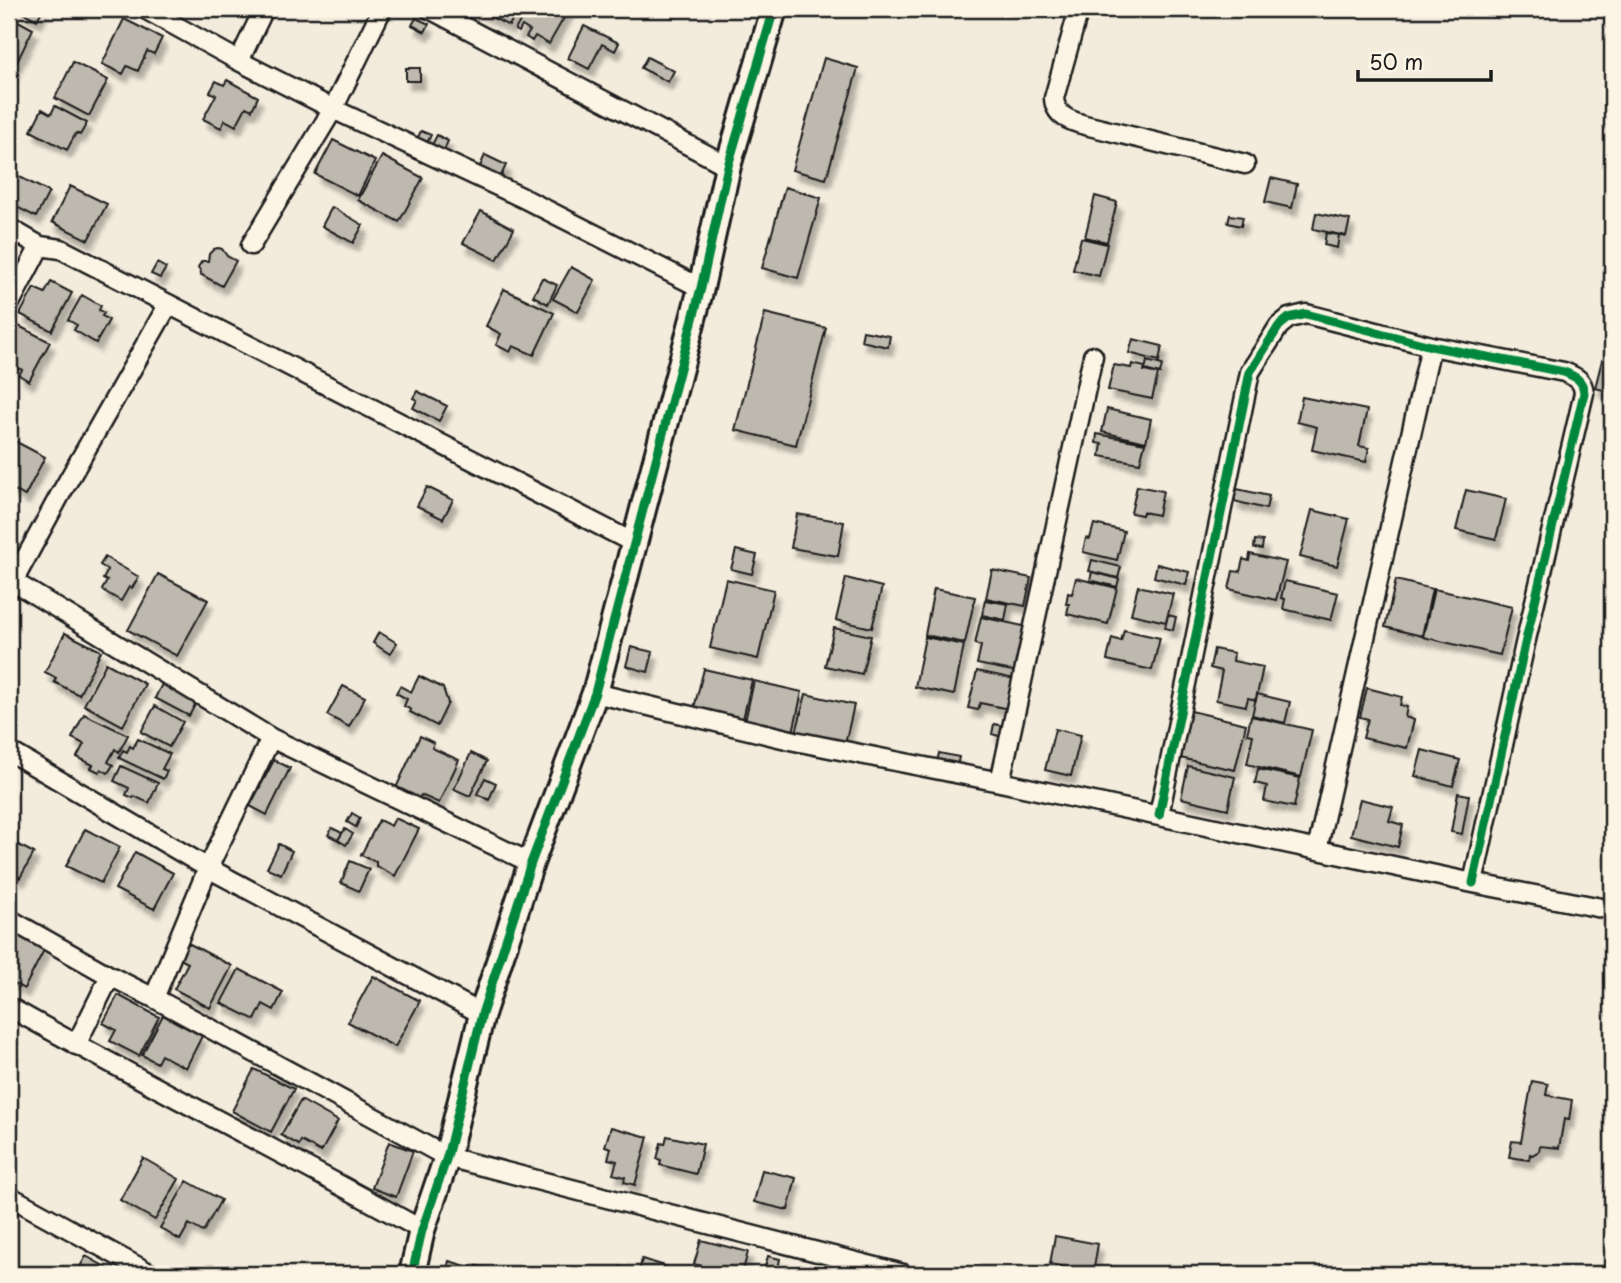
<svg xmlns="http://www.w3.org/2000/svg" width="1621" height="1283" viewBox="0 0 1621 1283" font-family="'Playpen Sans',sans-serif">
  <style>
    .building { fill: #beb9ae; stroke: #1c1c1c; stroke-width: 2; filter: url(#shadow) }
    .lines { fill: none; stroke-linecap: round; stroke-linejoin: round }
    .street-casing { stroke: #1c1c1c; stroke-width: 23 }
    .secondary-casing { stroke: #1c1c1c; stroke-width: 30 }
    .street { stroke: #fcf5e5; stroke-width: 18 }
    .secondary { stroke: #fcf5e5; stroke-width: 24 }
    .cycleway-casing { stroke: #fcf5e5; stroke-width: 13 }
    .cycleway { stroke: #00873e; stroke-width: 9 }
  </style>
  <defs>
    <filter id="shadow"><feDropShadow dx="4.5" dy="8" stdDeviation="2" flood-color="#0004"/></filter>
  </defs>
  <rect width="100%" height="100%" fill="#f3ecdd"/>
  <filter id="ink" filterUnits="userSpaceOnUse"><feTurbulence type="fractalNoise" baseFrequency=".0143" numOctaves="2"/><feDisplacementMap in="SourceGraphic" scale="14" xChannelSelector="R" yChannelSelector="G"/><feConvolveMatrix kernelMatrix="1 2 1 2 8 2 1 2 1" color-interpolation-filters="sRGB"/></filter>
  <g filter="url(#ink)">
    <path class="building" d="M16,9h27l-6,11z
      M476,9h42l-9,17z
      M527,9h42l-20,35 -14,-8 -3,5 -6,-4 4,-6 -8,-5 -3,6 -4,-2z
      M9,16l24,13 -21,43 -3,-2z
      M416,18l13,6 -4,8 -13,-7z
      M124,19l38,19 -8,16 -7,-3 -9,20 -11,-5 -4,8 -21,-10z
      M584,26l35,17 -4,8 -13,-7 -13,25 -21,-11z
      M647,57l27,14 -6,11 -27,-14z
      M824,58l34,10 -32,111 -34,-9z
      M73,62l35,18 -19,36 -34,-18z
      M406,68h14v13h-14z
      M227,80l31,17 -6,13 -6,-3 -10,19 -11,-6 -4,8 -18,-9 13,-24 -6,-3 6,-11 8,4z
      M55,106l32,17 -7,12 -4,-2 -9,17 -36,-19 11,-22 9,5z
      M421,131l10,4 -4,8 -10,-4z
      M437,135l11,6 -5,12 -12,-6z
      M333,140l42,21 -17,35 -43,-22z
      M485,155l21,10 -8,18 -21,-10z
      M382,156l41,22 -24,44 -41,-22z
      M12,173l37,19 -13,25 -27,-14v-24z
      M1271,178l26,6 -5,24 -27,-6z
      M70,186l37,18 -19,36 -36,-18z
      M785,187l36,11 -23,80 -36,-10z
      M1095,196l22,6 -10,40 -22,-5z
      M332,207l31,18 -10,18 -31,-17z
      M481,211l33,18 -17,31 -34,-17z
      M1316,213l34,7 -4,16 -33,-7z
      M1230,215l13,2 -2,9 -13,-3z
      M1326,233l13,2 -2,13 -13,-3z
      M1081,238l26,6 -8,32 -26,-6z
      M218,248l4,1 5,7 9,5 -14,25 -22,-12 1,-2 -3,-5 4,-6h6l1,-7 5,-5z
      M157,263l9,5 -6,10 -9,-4z
      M571,267l24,13 -17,32 -25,-13z
      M542,278l15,7 -9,19 -15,-8z
      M51,282l21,11 -20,38 -32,-17 14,-26 11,5z
      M504,289l50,24 -20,42 -21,-9 -3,6 -14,-7 5,-11 -15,-8z
      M82,295l19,11 -2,4 5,3 -2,3 7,4 -13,23 -22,-13 3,-5 -9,-5z
      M765,313l61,15 -30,117 -61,-15z
      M13,323l37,19 -21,39 -10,-6 3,-5 -13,-7v-33z
      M863,331l27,5 -2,11 -27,-6z
      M1133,339l29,7 -3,15 -30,-8z
      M1602,360l10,2v30l-17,-4z
      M1147,361l15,4 -2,9 -15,-4z
      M1132,364l13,3 -1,4 14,3 -6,25 -44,-9 6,-25 17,3z
      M417,391l30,15 -8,15 -26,-13 4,-8 -4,-2z
      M1302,397l65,13 -8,36 10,2 -3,14 -54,-12 5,-23 -20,-5z
      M1107,409l44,10 -5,23 -44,-10z
      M1097,434l48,9 -5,20 -40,-7 2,-12 -6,-1z
      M9,438l36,19 -20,39 -16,-9z
      M1137,486l26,5 -5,24 -15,-3 -1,3 -11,-2z
      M427,487l26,13 -10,19 -26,-13z
      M1237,489l32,7 -3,13 -32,-8z
      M1466,490l40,9 -10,40 -40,-9z
      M1312,510l37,9 -12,47 -37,-9z
      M797,514l47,8 -6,34 -47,-8z
      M1094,524l30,7 -7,29 -34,-8 3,-14 4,1z
      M1255,540l8,1 -1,8 -8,-1z
      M736,550l21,5 -5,19 -21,-5z
      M1250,554l36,8 -10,38 -47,-11 4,-18 7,1 3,-13 6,2z
      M105,557l34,20 -7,11 -3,-1 -8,14 -19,-11 5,-9 -4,-2 5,-9 -8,-5z
      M1092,560l29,7 -3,11 -29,-7z
      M1157,564l32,8 -3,13 -32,-8z
      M992,570l39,8 -6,28 -39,-8z
      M1092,572l27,7 -2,8 -27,-7z
      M158,574l50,26 -31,56 -49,-26z
      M846,578l36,9 -10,41 -36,-8z
      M1076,578l41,10 -9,36 -41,-10 2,-10h-3l2,-11 4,1z
      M726,579l48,11 -16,69 -48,-11z
      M1396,580l36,9 -10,47 -37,-9z
      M1285,581l53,12 -7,27 -48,-11 2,-10 -4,-1z
      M1138,586l35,8 -7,28 -35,-8z
      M934,589l41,8 -10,46 -40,-8z
      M1434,589l78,18 -12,48 -77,-18z
      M985,600l23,4 -3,16 -23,-5z
      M1168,615l8,2 -3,13 -8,-2z
      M981,617l47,10 -10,45 -41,-8 4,-18 -6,-2z
      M834,628l37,8 -9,38 -37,-8z
      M1124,630l36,8 -8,32 -45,-10 5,-22 9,3z
      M379,632l18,11 -7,11 -17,-11z
      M65,633l36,18 -22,44 -25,-13 2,-4 -11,-6z
      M925,637l39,8 -10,50 -39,-8z
      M631,647l22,5 -5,20 -22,-6z
      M1214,649l20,4 -1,8 30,6 -7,33 -8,-2 -2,8 -30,-6 6,-29 -12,-3z
      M106,663l39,21 -22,42 -39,-21z
      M704,669l48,11 -9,39 -49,-11z
      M977,671l38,8 -6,30 -29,-6 -2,7 -10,-2z
      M419,676l24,12 5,15 -11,23 -27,-14 1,-2 -7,-4 3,-7 -11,-6 4,-7 11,6z
      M754,681l48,11 -9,40 -48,-11z
      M162,684l34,19 -7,13 -34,-18z
      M343,686l22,11 -16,30 -22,-12z
      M1367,688l35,9 -2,8 7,2 -2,10 9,3 -7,28 -44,-10 5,-19 -8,-2z
      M806,694l48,11 -9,39 -49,-11z
      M1257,694l33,8 -5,21 -33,-8z
      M155,706l28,16 -14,25 -28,-15z
      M1191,711l55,13 -11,46 -55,-12z
      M84,714l44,21 -9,17 -4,-3 -7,13 5,3 -5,8 -7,-4 -2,3 -8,-4 2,-3 -16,-8 7,-13 -12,-6z
      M1251,716l61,14 -11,47 -54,-13 6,-29 -6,-1z
      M994,724l10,2 -2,11 -10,-3z
      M1055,729l26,6 -10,41 -26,-6z
      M420,736l14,7 -2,5 27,12 -20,43 -18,-8 -3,6 -23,-11z
      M138,739l32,15 -8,15 5,2 -4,8 -44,-21 4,-8 4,2 3,-6 3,2z
      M1422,750l38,10 -7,26 -38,-10z
      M471,753l16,8 -17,35 -16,-7z
      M939,753l20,4 -3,14 -20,-4z
      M274,760l16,8 -23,47 -17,-9z
      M121,766l37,17 -9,20 -15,-7 -1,2 -7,-3 3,-7 -15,-7z
      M1188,766l47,11 -7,32 -47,-11z
      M1258,769l42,9 -6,29 -30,-6 3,-15 -12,-3z
      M485,778l11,5 -7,17 -12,-6z
      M1458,793l11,2 -7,39 -11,-2z
      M1360,799l33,8 -4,14 14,4 -5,22 -47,-12z
      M352,813l8,5 -4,9 -9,-5z
      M395,818l24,11 -24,47 -19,-10v-4l-15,-7 18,-35 12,6z
      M332,828l10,5 -4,7 -10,-5z
      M85,829l35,18 -19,36 -35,-17z
      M345,829l8,5 -7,11 -8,-5z
      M9,840l25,13 -14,25 -11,-6z
      M279,844l13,7 -11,23 -14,-6z
      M135,852l38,21 -19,36 -39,-20z
      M350,861l19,8 -10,22 -18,-8z
      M9,929l36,19 -21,41 -15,-8z
      M188,943l44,23 -22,42 -36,-19 14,-26 -8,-4z
      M239,969l44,23 -9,18 -11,-6 -8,16 -34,-17z
      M373,976l47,25 -25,46 -47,-25z
      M118,995l41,22 -20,39 -29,-15 6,-11 -13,-7z
      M163,1015l39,21 -16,32 -25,-13 -4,8 -15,-8z
      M254,1069l40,20 -23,43 -39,-21z
      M1532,1081l16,3 -2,11 26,5 -3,20 -5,-1 -5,29 -19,-2 -1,5 -7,4 -2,-1 -1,6 -20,-3 3,-16 9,1z
      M301,1100l37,21 -17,31 -20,-11 -2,4 -18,-10z
      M611,1127l37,10 -13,48 -11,-3 1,-5 -12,-3 4,-13 -9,-2 3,-11 -6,-2z
      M667,1136l36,8 -7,30 -36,-9 1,-5 -4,-1 4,-16 4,1z
      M389,1142l24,9 -17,46 -24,-9z
      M143,1158l36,21 -24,41 -35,-20z
      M762,1170l34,8 -8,32 -34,-8z
      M187,1181l34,19 -18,32 -14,-8 -9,16 -20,-12z
      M1055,1236l43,8 -5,29 -43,-9z
      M701,1240l47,12 -6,22h-10l-38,-10z
      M86,1256l21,12 -3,6h-28z
      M768,1256l12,3 -3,15h-14z
      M642,1259l23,7 -3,8h-42l1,-7 18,5z
      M449,1261l24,7 -1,6h-26z
      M477,1266l31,7v1h-33z"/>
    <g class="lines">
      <g class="street-casing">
        <path id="street" d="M145,9l94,52 94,48 188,88 180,91
          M430,9l298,157
          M1079,9l-25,89c1,18 16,23 31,27l160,39
          M239,61l25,-52
          M9,228l31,18 21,3 573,294
          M251,245l82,-136 49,-100
          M9,305l31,-59
          M9,579l262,159 260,125
          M9,589l51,-94 108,-190
          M595,693l200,48 205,41 473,101 139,27
          M9,751l199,117 274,146
          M1000,782l93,-426
          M1159,815l91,-443 29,-46 10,-8 17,-4 125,32 133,26c12,5 19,8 20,21l-59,251 -52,239
          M1317,850l114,-504
          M9,919l101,57 44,22 293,159 456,117
          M154,998l54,-130 63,-130
          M9,1007c136,77 277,147 413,223
          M76,1045l34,-69
          M9,1196l142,78"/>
      </g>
      <g class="secondary-casing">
        <path id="secondary" d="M412,1274l10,-44 25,-73 35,-143 49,-151 64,-170 106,-405 27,-122 46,-157"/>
      </g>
      <use href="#street" class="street"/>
      <use href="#secondary" class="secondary"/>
      <g class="cycleway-casing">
        <path id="cycleway" d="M1159,815l91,-443 29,-46 10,-8 17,-4 125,32 133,26c12,5 19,8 20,21l-59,251 -52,239
          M412,1274l10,-44 25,-73 35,-143 49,-151 64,-170 106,-405 27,-122 46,-157"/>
      </g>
      <use href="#cycleway" class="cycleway"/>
    </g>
  </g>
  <rect width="1621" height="1283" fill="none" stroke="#fcf5e5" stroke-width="35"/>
  <rect x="18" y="18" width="1586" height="1248" fill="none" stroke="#1c1c1c" stroke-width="2.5" filter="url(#ink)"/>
  <path d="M1358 70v10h133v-10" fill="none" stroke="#1c1c1c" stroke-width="3.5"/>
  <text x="1369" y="70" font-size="21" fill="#1c1c1c" stroke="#fcf5e5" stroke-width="5" paint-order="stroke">50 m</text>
</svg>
